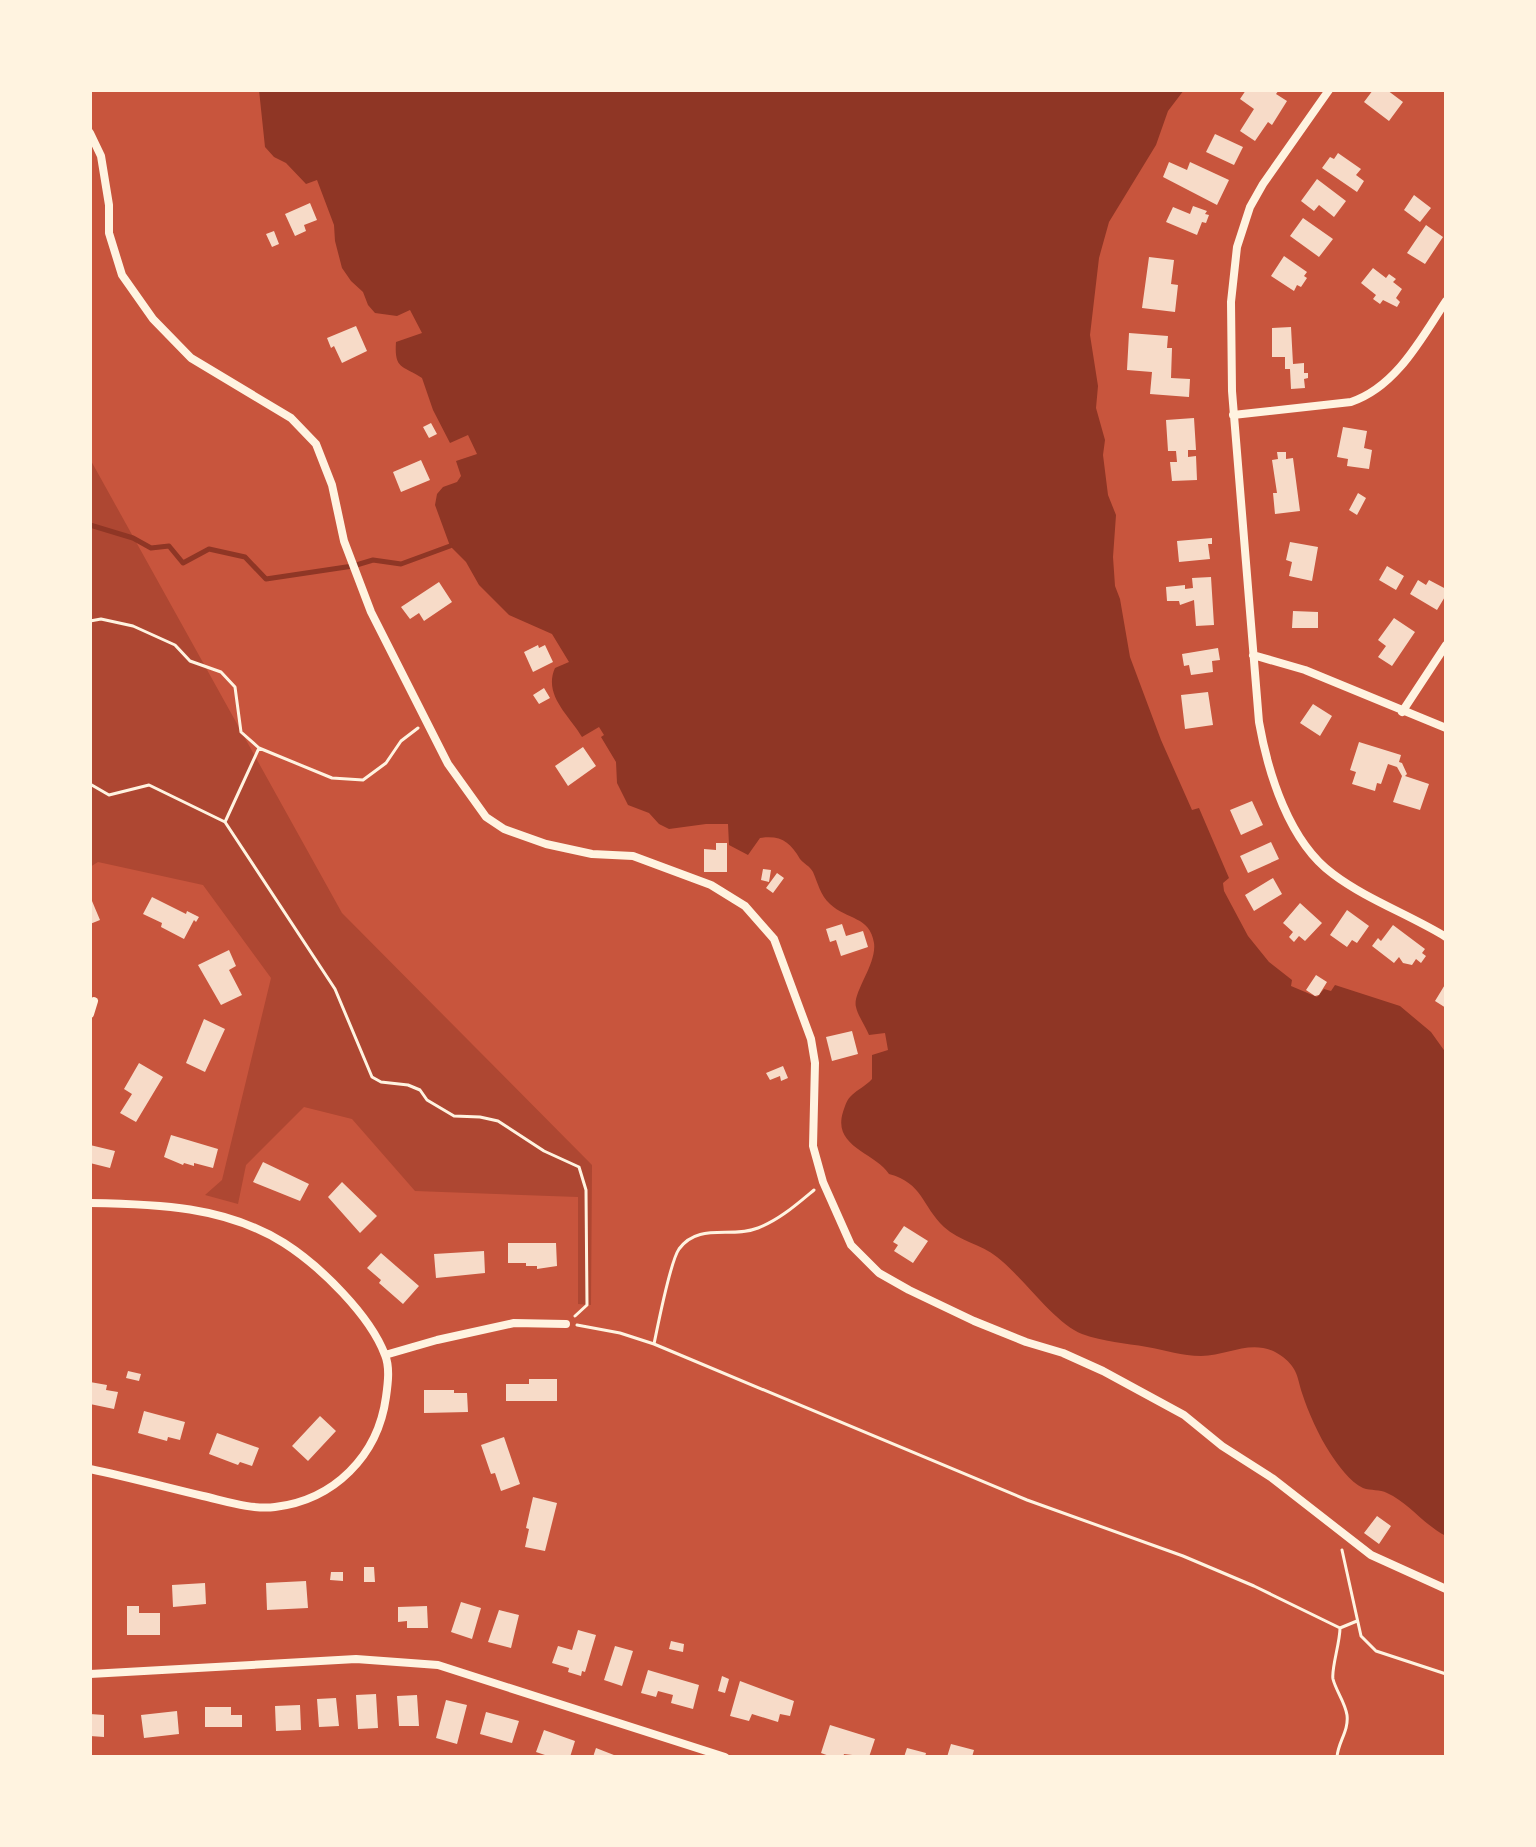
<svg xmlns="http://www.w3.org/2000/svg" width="1536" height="1847" viewBox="0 0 1536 1847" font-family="'Noto Serif',serif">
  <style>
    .green { fill: #ae4732 }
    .water { fill: #8f3625 }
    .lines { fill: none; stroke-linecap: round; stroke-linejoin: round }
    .stream { stroke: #8f3625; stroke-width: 5 }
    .building { fill: #f7dbc8 }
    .path { stroke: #fff3e0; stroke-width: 3 }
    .minor { stroke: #fff3e0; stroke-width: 8 }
  </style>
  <rect width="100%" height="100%" fill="#c8553d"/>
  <path class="green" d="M90,459l252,454 250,252 -1,140 -13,-1v-107l-163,-6 -63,-72 -48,-12 -58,58 -8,39 -33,-9 17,-15 49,-202 -68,-93 -105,-23 -8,5z"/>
  <path class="water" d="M259,90h925l-16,21 -12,34 -47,77 -10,36 -9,77 8,51 -2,22 9,32 -2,15 5,40 8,20 -3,42 2,29 5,13 10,58 31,83 31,70 7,-2 30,70 -6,5 1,8 24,45 21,26 23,18 -1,6 26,11 7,-8 7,2 4,-6 65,21 31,26 15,21v483c-22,-11 -37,-33 -59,-43 -7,-4 -16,-2 -24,-5 -13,-6 -25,-23 -33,-35 -11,-17 -22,-41 -28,-60 -5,-16 -4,-24 -19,-36 -28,-21 -52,-2 -82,-1 -19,0 -35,-6 -54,-9 -22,-4 -43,-5 -65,-13 -27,-10 -60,-58 -85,-77 -16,-13 -38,-16 -53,-30 -22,-21 -21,-44 -55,-53 -14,-22 -57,-27 -46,-62 2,-6 4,-13 9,-17 6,-6 14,-9 20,-16v-24l16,-5 -3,-17 -16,2c-3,-8 -11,-19 -13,-28 -4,-14 21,-43 18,-64 -4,-27 -27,-23 -44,-39 -10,-9 -12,-21 -17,-32 -3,-6 -9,-8 -13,-13 -10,-17 -19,-24 -40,-21l-12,17 -19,-10 -1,-21h-22l-37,5 -10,-5 -10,-11 -21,-8 -11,-22 -1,-21 -15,-25 3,-2 -5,-8 -17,10c-13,-22 -39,-42 -27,-69l14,-6 -17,-28 -43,-19 -30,-30 -13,-23 -16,-16 -15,-41 2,-11 6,-7 14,-5 4,-6 -5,-15 21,-7 -9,-19 -18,8 -17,-33 -11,-32c-19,-13 -28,-8 -26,-36l26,-9 -12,-23 -13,6 -22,-3 -7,-8 -5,-13 -12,-11 -9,-13 -7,-27 -1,-16 -17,-45 -11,4 -20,-21 -12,-6 -9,-10z"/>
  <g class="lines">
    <path class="stream" d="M90,525l43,13 18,10 18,-2 14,17 26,-14 36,8 21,22 87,-13 20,-6 28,4 49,-18"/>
  </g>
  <path class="building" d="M1246,90h33l-3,4 11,7 -15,24 -4,-3 -13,19 -15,-10 14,-22 -14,-10z
    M1373,90h14l16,12 -14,19 -25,-19z
    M1215,134l28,13 -9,18 -28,-13z
    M1338,153l23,16 -5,6 8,6 -7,11 -35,-24 8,-11 4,2z
    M1169,162l18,8 3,-8 39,18 -12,25 -54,-28z
    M1317,179l29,22 -12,16 -15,-12 -5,6 -13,-10z
    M1414,195l17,13 -11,14 -16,-12z
    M310,203l7,17 -13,5 2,6 -11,5 -10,-22z
    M1193,206l14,5 -2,3 4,1 -3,8 -4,-1 -5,13 -31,-13 7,-15 17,7z
    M1303,218l30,21 -14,18 -29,-21z
    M1426,225l17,12 -18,27 -18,-11z
    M274,231l5,13 -7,3 -6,-13z
    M1284,256l23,16 -3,4 3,2 -6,9 -4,-2 -3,6 -23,-15z
    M1149,257l25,3 -3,24 7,1 -3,27 -33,-4z
    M1373,268l13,10 3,-4 7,5 -3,3 9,7 -6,9 4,4 -3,5 -14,-7 -3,4 -7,-5 3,-4 -15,-12z
    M356,326l11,25 -25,12 -8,-17 -3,2 -4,-10z
    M1291,327l2,37 11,-1v10h4v5l-4,1 1,9 -14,1 -1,-20h-5v-12h-13v-29z
    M1129,333l39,3 -1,12h5l-1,30 19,1 -1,18 -39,-3 2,-22 -25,-2z
    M1194,418l2,32h-8v7l8,-1 1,24 -25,1 -2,-19h7l-1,-11h-8l-2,-31z
    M431,423l6,11 -8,4 -6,-11z
    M1343,427l24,4 -3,17 8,2 -3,19 -22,-3 1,-7 -11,-2z
    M1277,452h9v7l7,-1 7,53 -25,3 -2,-21h4l-5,-33 6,-1z
    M421,460l9,20 -29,12 -8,-20z
    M1358,493l8,5 -9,17 -8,-5z
    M1212,538v6h-4l2,15 -31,3 -2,-21z
    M1290,542l28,5 -6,34 -23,-5 3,-14 -6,-2z
    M1387,566l17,10 -8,14 -17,-10z
    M1211,577l3,48 -18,1 -2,-26 -14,5 -1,-4h-12l-1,-14 19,-2v4l8,-1 -1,-10z
    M1418,580l8,5 3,-5 17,9v6l-9,15 -27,-16z
    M439,582l13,20 -28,19 -5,-8 -9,6 -9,-12z
    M1293,611l25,1v16h-26z
    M1394,618l21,14 -23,34 -14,-9 8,-11 -8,-6z
    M538,645l1,3 6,-3 8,17 -20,10 -9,-20z
    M1218,648l2,12 -8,1 1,11 -22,3 -2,-10 -5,1 -2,-12z
    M544,688l6,10 -11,6 -6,-9z
    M1208,692l5,33 -28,4 -4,-34z
    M1313,704l19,12 -12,20 -20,-13z
    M1359,742l42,13 -2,7 3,1 5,11 -2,2 24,8 -9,26 -27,-8 9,-26 -5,-9 -9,-3 -7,20 -4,-1 -2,8 -23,-7 4,-12 -6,-2z
    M583,747l13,19 -28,20 -13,-20z
    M1252,801l11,24 -22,10 -11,-25z
    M1271,842l8,17 -31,14 -8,-17z
    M716,843h11v29h-23v-23l12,1z
    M763,869l8,1 -2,12 -8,-2z
    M777,873l7,5 -11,15 -7,-5z
    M1273,878l9,16 -28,17 -9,-16z
    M152,897l34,17 1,-3 12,6 -3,5 -2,-2 -10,19 -23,-12 1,-4 -19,-9z
    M92,901l8,19 -10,4v-22z
    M1300,903l22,20 -17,18 -6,-5 -5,6 -5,-5 4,-5 -10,-9z
    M1347,910l22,16 -12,17 -5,-3 -5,7 -17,-12z
    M842,924l4,12 17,-5 5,16 -27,9 -5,-16 -6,2 -4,-13z
    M1393,925l32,24 -3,4 4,3 -5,7 -5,-4 -4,6 -9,-2 -4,-6 -5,6 -22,-17 6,-8 3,3z
    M229,950l7,16 -7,4 13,25 -21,10 -23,-40z
    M1316,975l11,7 -8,13 -4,1 -9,-6z
    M1446,983v25l-11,-7z
    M204,1019l21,10 -20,43 -19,-9z
    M852,1031l6,23 -26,7 -6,-24z
    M139,1063l24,14 -27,45 -16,-9 12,-19 -8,-5z
    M783,1066l5,12 -7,3 -1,-5 -10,4 -4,-7z
    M171,1135l47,14 -5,19 -19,-5v3l-10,-3 -1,2 -19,-8z
    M90,1145l25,6 -5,17 -20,-5z
    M263,1162l46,22 -9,17 -47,-19z
    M342,1182l35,34 -17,17 -32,-36z
    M904,1226l24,15 -15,22 -19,-12 4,-6 -5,-3z
    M508,1243h48l1,23 -20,3v-3h-11v-3h-18z
    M484,1251l1,22 -49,5 -2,-24z
    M381,1253l38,33 -16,18 -24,-21 2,-3 -14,-12z
    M128,1371l13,3 -2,7 -13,-3z
    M529,1379h28v22h-51v-17h23z
    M90,1382l17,3 -1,5 12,2 -4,17 -24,-5z
    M424,1390h30v3h13l1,19 -44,1z
    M144,1411l41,11 -5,18 -12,-3 -1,4 -29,-8z
    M320,1416l16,15 -28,30 -16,-15z
    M217,1433l42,15 -7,18 -12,-4 -2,3 -29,-11z
    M504,1437l16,47 -19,7 -6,-18 -4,1 -10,-29z
    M533,1497l24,6 -12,48 -20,-4 4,-18 -3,-1z
    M1377,1516l14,10 -12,18 -15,-11z
    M364,1567h10l1,15h-11z
    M331,1572h12v9l-13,-1z
    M306,1581l2,27 -41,2 -1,-27z
    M205,1583l1,21 -33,3 -1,-22z
    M461,1602l20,6 -9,31 -21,-7z
    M127,1606h12v7h21v22h-33z
    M427,1606l1,22h-21v-7l-9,1v-15z
    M499,1610l20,5 -8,33 -23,-6z
    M578,1630l18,5 -11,37 -3,-1 -1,5 -13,-4 1,-4 -17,-5 6,-17 14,4z
    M671,1641l13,3 -1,8 -14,-3z
    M615,1646l18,5 -11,35 -18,-6z
    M648,1670l51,15 -6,24 -22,-6 2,-8 -15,-4 -2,6 -15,-4z
    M722,1676l7,3 -4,14 -7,-2z
    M740,1681l54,20 -4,15 -10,-2 -2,8 -26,-8 -3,7 -19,-5z
    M376,1694l2,34 -20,1 -2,-34z
    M417,1695l2,31h-20l-2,-30z
    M336,1698l3,28 -20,1 -2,-28z
    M446,1700l21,5 -10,39 -21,-6z
    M300,1705l1,25 -25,1 -1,-25z
    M205,1707h26v8h11v12h-37z
    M177,1711l2,23 -35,4 -3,-23z
    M486,1712l33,9 -7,22 -32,-9z
    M90,1714l14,1v22l-14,-1z
    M830,1725l45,14 -6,18 -25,-3 -1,3h-11l-11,-4z
    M544,1730l31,11 -5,16h-19l-15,-5z
    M951,1744l23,6 -2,7h-25z
    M596,1748l23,9h-26z
    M907,1748l19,5 -1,4h-21z"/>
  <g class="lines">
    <path class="path" d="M90,621l11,-2 32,7 42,19 15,16 31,11 14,15 6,45 18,16 -34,74 -76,-37 -40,10 -19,-11
      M259,748l73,30 31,2 23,-17 15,-22 17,-13
      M225,822l110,167 37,88 9,5 27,3 12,5 7,10 27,16 26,1 18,4 46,30 35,16 7,23 1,115 -12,11
      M577,1325l43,8 34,11 373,156 156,56 71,30 86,42 17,-7
      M654,1344c4,-19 16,-82 25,-95 20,-27 52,-10 79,-21 21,-8 38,-23 56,-38
      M1342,1550l19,86 15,15 70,23
      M1337,1757c1,-15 12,-26 10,-42 -2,-13 -11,-24 -14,-36 -2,-10 7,-36 7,-51"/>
    <path class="minor" d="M1329,90l-66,94 -13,23 -13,40 -6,55 1,89 27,331c9,51 30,120 74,152 33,25 77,41 113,63
      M90,133l11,23 8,49v28l13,42 31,44 38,39 100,60 25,26 16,41 12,56 27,71 77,152 38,53 18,12 42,15 46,10 41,2 78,29 34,21 29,33 37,100 4,24 -2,83 10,36 28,63 28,28 30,17 65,31 52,21 37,11 40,18 81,44 38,31 50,32 99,77 75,34
      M1233,415l118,-13c45,-15 70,-63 95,-101
      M1253,655l52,15 141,58
      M1402,712l44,-67
      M90,1014l4,-13
      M90,1203c67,1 135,3 194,40 36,23 86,72 101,112 5,12 3,28 1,42 -8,59 -52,103 -111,110 -23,3 -50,-6 -72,-11 -38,-9 -75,-19 -113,-27
      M385,1355l52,-15 77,-17 52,1
      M90,1674l266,-15 82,6 287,92"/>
  </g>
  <rect width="1536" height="1847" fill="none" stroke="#fff3e0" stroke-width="184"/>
</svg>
